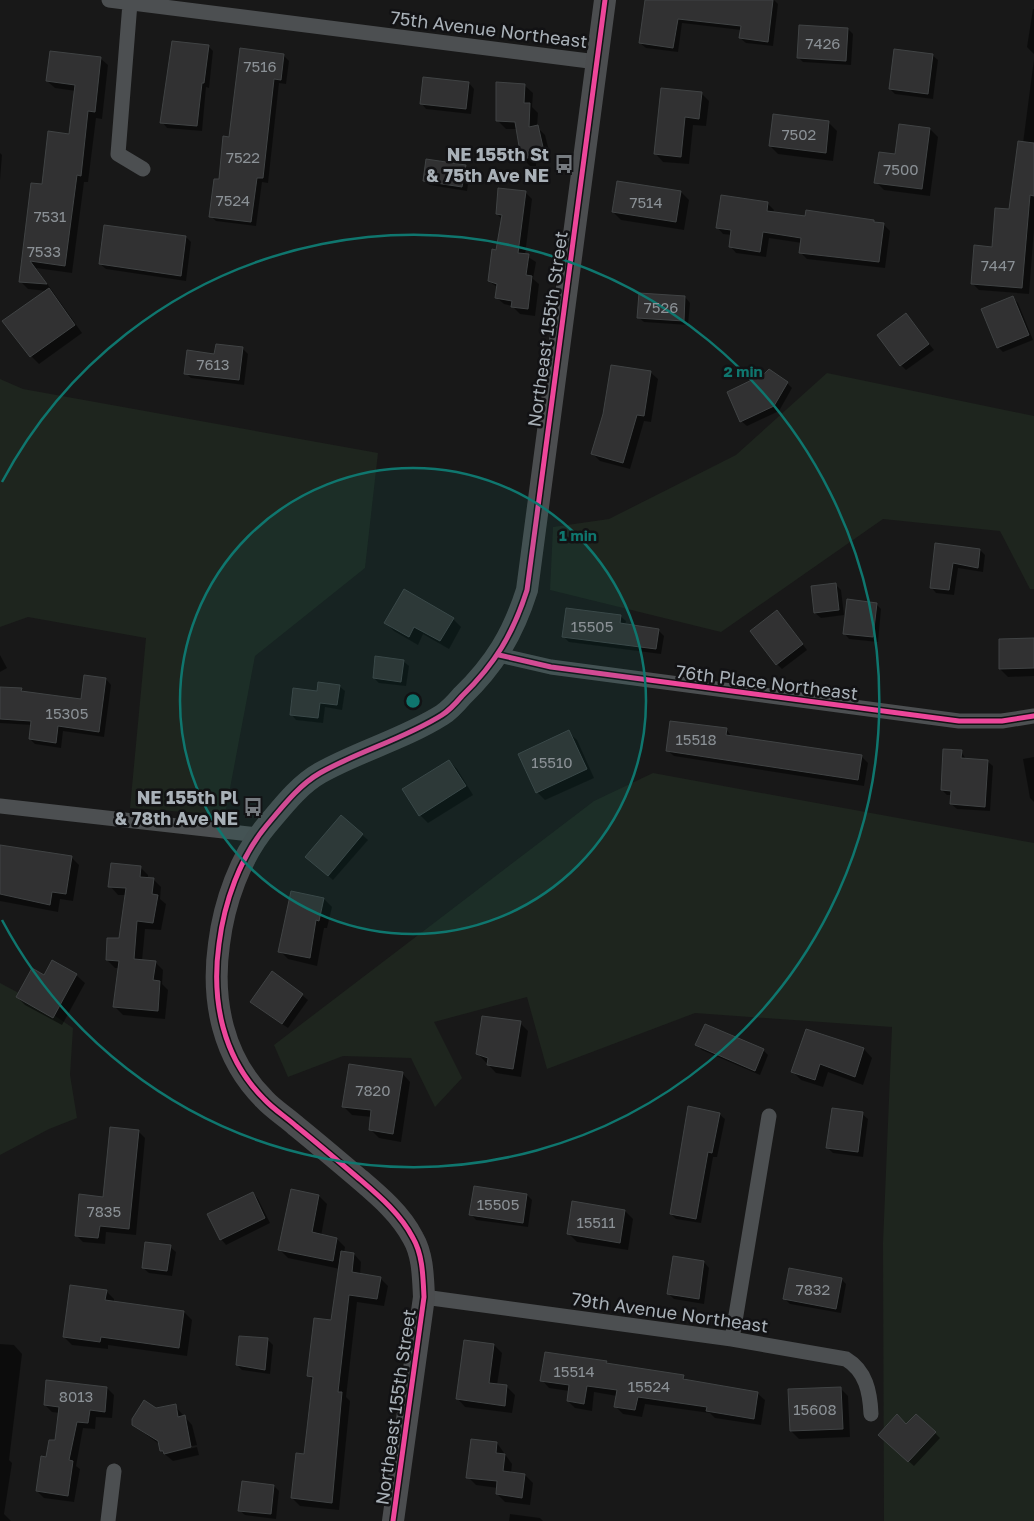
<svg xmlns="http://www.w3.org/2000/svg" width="1034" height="1521" viewBox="0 0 1034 1521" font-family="'Golos Text',sans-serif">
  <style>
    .green { fill: #1e251e }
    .shadow { fill: #0007 }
    .building { fill: #313132; stroke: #404344 }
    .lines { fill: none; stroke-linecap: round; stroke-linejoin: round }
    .street { stroke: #4c4f51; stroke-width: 15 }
    .secondary { stroke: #4b4d4f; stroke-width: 22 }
    .cycleway-casing { stroke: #121214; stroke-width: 8 }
    .cycleway { stroke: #ed469a; stroke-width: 5 }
    .ring { fill: none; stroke: #0f766e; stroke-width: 2.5 }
    .labels { text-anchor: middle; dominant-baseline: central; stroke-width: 5; stroke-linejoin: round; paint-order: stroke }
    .number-label { font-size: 15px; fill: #8b9196 }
    .street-label { font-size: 18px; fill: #a9b1b8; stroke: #121214 }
    .poi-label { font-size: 18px; font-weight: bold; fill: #a9b1b8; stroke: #121214; text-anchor: end }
    .centre { fill: #0f766e; stroke: #121214; stroke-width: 2.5 }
    .ring-label { font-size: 15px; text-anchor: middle; font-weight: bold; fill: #0f766e; stroke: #121214; stroke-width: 5; stroke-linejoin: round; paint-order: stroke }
  </style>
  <rect width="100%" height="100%" fill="#181818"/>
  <path class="green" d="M827,373l207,43v173h-4l-30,-58 -117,-12 -162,113 -171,-42 3,-63 56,-8 127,-64z
    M0,379l23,10 355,64 -13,115 -110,88 -30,159 -95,-7 16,-170 -118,-21 -28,10z
    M653,773l381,70v678h-150l-1,-278 9,-216 -197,-14 -148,56 -20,-72 -93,25 28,56 -27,29 -24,-49 -68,-2 -55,21 -14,-32 320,-244z
    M0,983l30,16 43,29 -3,47 7,43 -28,11 -49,26z"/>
  <path class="shadow" d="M646,0h128l4,4 -5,42 -27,-3 -6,-5 1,-8 -59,-7 -4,29 -32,-4 -6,-5z
    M1033,9h1v45l-7,-7z
    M848,29l5,5 -2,31 -48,-3 -5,-5z
    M208,46l5,5 -4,37 -3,-1 -4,44 -35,-3 -5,-6z
    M283,55l6,6 -3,23 -7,-1 -11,100 -6,-1 -6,44 -40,-5 -5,-5 19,-78z
    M932,55l6,5 -5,39 -38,-5 -5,-5z
    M100,58l8,7 -6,54 -6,-1 -8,64h-4l-12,91 -36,-5 46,65 -43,31 -8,-8 16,-65 -19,-2 -8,-8 23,-96 27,-50 6,-44 -21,-3 -8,-7z
    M1034,59v170l-5,65 -50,-4 -7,-7 21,-35 17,-38 13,-67z
    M469,83l5,6 -3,25 -45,-5 -5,-6z
    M524,85l9,8 -1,14 6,6 -1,14 8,8 5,20 -14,4v7h-6l-8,-8 -5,-29h-11l-8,-8z
    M701,93l8,8 -3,25 -13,-1 -4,39 -26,-2 -8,-9z
    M829,123l8,8 -4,30 -55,-7 -8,-8z
    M930,129l8,8 -8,59 -46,-6 -8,-8 20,-26z
    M0,153l2,2 -2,25z
    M465,166l5,6 -3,19 -37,-6 -6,-5z
    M525,192l7,7 -7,56 11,7 -3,17 6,5 -4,32 -15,-2 -8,-8 -8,-2 -7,-6 1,-10 -9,-7 8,-30 5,-32 -5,-5z
    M681,192l8,8 -5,30 -63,-10 -8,-8z
    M767,203l7,7 -1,3 33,5 67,3 10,3 7,7 -5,37 -78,-9 -6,-6 1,-10 -33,-5 -3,19 -30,-4 -6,-7 2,-11 -9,-1 -6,-7z
    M186,237l5,5 -5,39 -80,-12 -6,-5z
    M685,297l5,6 -2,22 -44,-3 -6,-5z
    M1013,298l5,5 15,37 -30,12 -5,-5z
    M906,315l28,35 -28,20 -5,-5z
    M243,349l5,5 -4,31 -53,-7 -5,-5 29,-18z
    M650,372l8,7 -7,43 -7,-1 -14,48 -30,-8 -7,-7z
    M765,375l22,8 5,5 -13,23 -32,15 -6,-5z
    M936,545l44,5 5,5 -2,17 -25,-4 -4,27 -18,-2 -5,-6z
    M836,585l5,5 3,25 -23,3 -6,-5z
    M876,604l5,5 -3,33 -29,-3 -5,-6z
    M620,616l6,5 -1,4 34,6 5,5 -3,18 -92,-12 -5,-5z
    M782,617l25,33 -25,19 -5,-5z
    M453,619l8,8 -12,22 -26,-15 -5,11 -24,-14 -8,-8z
    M1034,640v36l-26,1 -8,-8z
    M0,655l7,13 -7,4z
    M403,661l6,5 -3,20 -27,-3 -5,-5z
    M106,679l5,6 -7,52 -41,-6 -2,17 -26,-4 -5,-5 2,-14 -32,-2v-35l21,1 4,4 57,8z
    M339,686l6,5 -3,19 -17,-3 -2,16 -27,-3 -5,-6 27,-22z
    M726,729l6,8 129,19 7,7 -4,23 -190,-30 -7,-6z
    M568,732l9,8 17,38 -49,22 -8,-8z
    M961,752l5,7 21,2 6,5 -3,45 -33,-2 -6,-5 1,-9h-5l-5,-5z
    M1034,757v45l-4,-4 -7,-39z
    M449,761l8,8 16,26 -45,28 -8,-8z
    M341,816l27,24 -35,40 -21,-18z
    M0,846l71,11 8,8 -6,36 -13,-2 -2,13 -58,-11z
    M140,867l8,8v4h5l8,8 -1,12 6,5 -5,26 -16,-1 -3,32 13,1 8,8 -1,14 6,6 -3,29 -42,-4 -8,-8 4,-39h-4l-8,-8 14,-20 5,-45h-8l-8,-9z
    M324,899l8,8 -5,21h-3l-7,38 -29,-7 -8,-8z
    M53,962l23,13 9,8 -23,42 -37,-20 -8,-8 28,-20z
    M302,995l6,5 -20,28 -31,-21z
    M520,1023l8,8 -7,46 -25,-4 -18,-19z
    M807,1030l57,19 8,9 -9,27 -35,-13 -5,15 -22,-7 -8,-8z
    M697,1045l66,5 5,5 -8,20 -58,-25z
    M402,1073l8,9 -9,60 -22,-4 -8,-8 1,-13 -20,-2 -8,-8z
    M719,1114l6,5 -8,38h-4l-12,66 -25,-4 -5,-5z
    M862,1114l6,5 -5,38 -30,-4 -5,-5z
    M138,1131l7,7 -9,97 -30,-3 -1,12 -22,-2 -7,-7 28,-37z
    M253,1193l5,6 12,24 -44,22 -5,-6z
    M527,1195l5,5 -4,27 -52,-7 -5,-6z
    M319,1196l8,8 -6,32 16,3 8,8 -1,6 10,1 7,8 -1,13 20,3 8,8 -4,20 -27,-4 -11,95 4,4 -11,109 -39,-4 -8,-8 13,-43 8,-74 -4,-5 23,-55 8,-52 -52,-11 -8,-8z
    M625,1211l8,8 -5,31 -51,-8 -8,-8z
    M170,1247l6,5 -4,24 -23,-3 -6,-5z
    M674,1258l30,4 5,6 -5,36 -30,-5 -5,-5z
    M841,1279l5,5 -5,29 -51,-9 -5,-5z
    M106,1291l8,8v4l70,9 8,8 -5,36 -79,-11v4l-36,-4 -8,-8z
    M240,1337l28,3 5,5 -3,29 -28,-4 -5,-5z
    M0,1344l14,1 8,9 -13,106 3,3 -8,51 7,7h-11z
    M494,1345l8,8 -5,32 10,2 8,8 -3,18 -47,-6 -8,-9z
    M606,1362l2,2 75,12 4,5 70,12 8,7 -4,25 -46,-7 -5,-5 -65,-9 -3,13 -19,-3 -8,-8 2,-10 -23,-4 -2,19 -17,-3 -7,-7 1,-10 -20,-3 -7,-8z
    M47,1382l60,6 7,7 -2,23 -16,-1 -1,12 -12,-1 -7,38 4,3 -6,33 -30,-4 -7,-7 10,-33 9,-16 4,-29 -8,-1 -7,-7z
    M840,1388l8,8 2,41 -51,2 -8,-8z
    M175,1406l17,19 5,20 -31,7v2l31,-7 2,8 -26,6 -12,-10 -2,-7 -26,-19 23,-15z
    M907,1425l28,8 5,5 -26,28 -29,-26z
    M497,1443l15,21 -1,9 14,2 8,8 -3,22 -25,-3 -8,-8 1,-6 -22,-3 -8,-8z
    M274,1486l5,5 -3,28 -31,-4 -6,-5z
    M510,1514l30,4 3,3h-34z"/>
  <path class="building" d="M645,0h128l-5,42 -29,-4 2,-12 -63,-7 -5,29 -34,-5z
    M799,25l49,3 -2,33 -49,-3z
    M172,41l37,4 -5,38h-2l-5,43 -37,-3z
    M240,48l44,6 -3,26 -7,-1 -11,99h-6l-6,44 -42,-5 5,-38h5l4,-43 6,1z
    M894,49l39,5 -5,40 -39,-5z
    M50,51l51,6 -6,55 -7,-1 -7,65 -4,-1 -12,91 -35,-5 17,23 -28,-2 12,-99 11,1 6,-53 21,3 6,-49 -29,-4z
    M423,77l46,5 -3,27 -46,-5z
    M496,82l29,2 -1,19h6l-1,24 9,-2 5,22 -15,4v7h-7l-6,-36 -19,-1z
    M661,88l41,4 -3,27 -14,-2 -4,40 -27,-3z
    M773,114l56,7 -3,32 -57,-7z
    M899,124l31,4 -8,61 -48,-6 5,-31 16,2z
    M1018,141l16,2v53l-4,-1 -8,93 -51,-4 3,-39 18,2 3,-39 14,1z
    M426,159l40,6 -4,22 -39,-6z
    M617,181l64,10 -5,31 -64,-10z
    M498,188l28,3 -8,62 11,1 -3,21 6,1 -4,33 -17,-2 1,-6 -17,-3 2,-14 -9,-3 4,-32 4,1 6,-35 -6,-1z
    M721,195l47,7 -1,9 38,5 1,-6 68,10v2l10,1 -5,39 -80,-9 2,-15 -38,-6 -3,20 -31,-5 2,-17 -15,-2z
    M104,225l82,11 -5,40 -82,-12z
    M49,288l26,37 -45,32 -28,-36z
    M639,293l46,3 -1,25 -47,-3z
    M1013,296l16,39 -32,13 -16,-39z
    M906,313l23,31 -29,22 -23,-31z
    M216,344l27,3 -4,33 -55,-6 3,-24 27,4z
    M611,365l40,6 -7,45 -7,-1 -14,48 -32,-9 12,-40z
    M769,369l19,13 -14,24 -34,16 -13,-30 37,-18z
    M935,543l45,6 -2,19 -25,-5 -4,27 -19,-2z
    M836,583l3,27 -25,3 -3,-27z
    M404,589l50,29 -14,23 -26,-14 -5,10 -25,-14z
    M847,599l30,4 -4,34 -30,-3z
    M566,608l55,7 -1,8 39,6 -3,20 -94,-12z
    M777,610l26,34 -27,21 -26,-34z
    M1034,638v30l-35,1v-30z
    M375,656l29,4 -3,22 -28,-4z
    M84,675l22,3 -7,54 -41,-6 -2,17 -27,-4 2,-18 -31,-2v-32l22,1 -1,3 60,8z
    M318,682l22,3 -3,20 -17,-2 -2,15 -28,-3 3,-27 24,3z
    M670,721l57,7 -1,7 136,20 -4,25 -192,-29z
    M569,730l18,39 -51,24 -18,-39z
    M943,749l19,1 -1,8 27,2 -3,47 -35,-3 1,-13 -10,-1z
    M449,760l17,26 -47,30 -17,-27z
    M341,815l22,19 -35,42 -23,-19z
    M0,845l72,11 -6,38 -14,-2 -2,13 -50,-11z
    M111,863l30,3 -1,11 14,1 -2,16 6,1 -5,28 -16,-2 -3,38 22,2 -3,19 7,1 -2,30 -45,-4 6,-46 -13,-1 1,-22h12l7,-50 -18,-1z
    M291,891l33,7 -5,23 -3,-1 -6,38 -32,-6z
    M52,960l25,14 -24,44 -37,-21 16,-29 12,7z
    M272,971l31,23 -21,30 -32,-22z
    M482,1016l39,5 -8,48 -26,-4 1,-7 -12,-4z
    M705,1024l59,25 -9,22 -60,-26z
    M806,1029l58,19 -9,29 -35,-13 -5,16 -24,-8z
    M349,1064l54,8 -10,62 -24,-4 2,-20 -29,-3z
    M688,1106l32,7 -8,40 -4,-1 -12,67 -26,-5z
    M832,1108l31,4 -5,40 -32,-4z
    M110,1127l29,3 -10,99 -29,-3 -2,12 -23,-2 4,-42 24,3z
    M474,1186l53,8 -4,29 -54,-8z
    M291,1189l28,6 -7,37 25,6 -4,23 -55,-11z
    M253,1192l12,26 -45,22 -13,-26z
    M572,1201l53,9 -5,33 -53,-9z
    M145,1242l26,3 -4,26 -25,-3z
    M341,1251l13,2 -2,19 29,5 -4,22 -28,-4 -11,97h4l-10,111 -41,-5 5,-45 8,1 9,-77 -6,-1 7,-58 17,2z
    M673,1256l31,5 -5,38 -32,-5z
    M789,1268l53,10 -6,31 -53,-10z
    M70,1285l37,5 -2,10 79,11 -5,37 -78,-11 -1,5 -37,-5z
    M239,1336l29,2 -3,32 -29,-5z
    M464,1340l30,4 -5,39 18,2 -2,21 -49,-7z
    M545,1352l62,9 -1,2 78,12 -1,4 75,13 -4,27 -48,-8 1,-4 -69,-10 -3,13 -21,-3 3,-17 -30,-4 -3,18 -17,-3 2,-16 -29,-4z
    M46,1380l61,7 -2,25 -15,-2 -2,13 -11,-1 -8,38 4,1 -5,35 -32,-5 5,-35 5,1 3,-17h6l4,-33 -15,-2z
    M841,1387l2,42 -53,2 -2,-42z
    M144,1400l12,8 20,-4 2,13 7,-2 6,32 -27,7 -1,-3h-3l-2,-10 -26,-16v-6z
    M897,1414l9,10 10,-10 20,18 -28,30 -30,-27z
    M471,1439l26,3 -1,11 9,1 -2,17 22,3 -3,24 -26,-4 1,-13 -31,-3z
    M242,1481l32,4 -3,29 -33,-3z"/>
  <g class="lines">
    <path class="street" d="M109,0l488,62
      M130,3l-12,151 25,15
      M499,655l52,12 408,54h43l32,-5
      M0,806l258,29
      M424,1297l308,42 114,20c20,12 24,33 25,55
      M732,1339l37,-223
      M108,1521l6,-50"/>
    <path class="secondary" d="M393,1521l31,-224c-1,-19 -1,-42 -11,-59 -13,-25 -35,-43 -56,-61 -20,-17 -40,-34 -61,-51 -10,-9 -23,-17 -32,-27 -41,-41 -53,-98 -45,-155 5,-41 21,-87 48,-119 16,-19 32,-40 53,-52 39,-22 84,-34 122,-58 8,-5 14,-12 20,-19 33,-32 51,-62 65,-106l78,-590"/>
    <g class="cycleway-casing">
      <path id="cycleway" d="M499,655l52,12 408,54h43l32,-5
        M393,1521l31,-224c-1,-19 -1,-42 -11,-59 -13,-25 -35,-43 -56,-61 -20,-17 -40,-34 -61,-51 -10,-9 -23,-17 -32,-27 -41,-41 -53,-98 -45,-155 5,-41 21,-87 48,-119 16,-19 32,-40 53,-52 39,-22 84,-34 122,-58 8,-5 14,-12 20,-19 33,-32 51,-62 65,-106l78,-590"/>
    </g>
    <use href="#cycleway" class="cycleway"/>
  </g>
  <circle cx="413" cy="701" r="233" fill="#0f766e" fill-opacity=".12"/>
  <g class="ring">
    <circle cx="413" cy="701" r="233"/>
    <path d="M2 482A466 466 0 1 1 2 920"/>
  </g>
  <defs>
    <g id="bus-bare" transform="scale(1.5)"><path d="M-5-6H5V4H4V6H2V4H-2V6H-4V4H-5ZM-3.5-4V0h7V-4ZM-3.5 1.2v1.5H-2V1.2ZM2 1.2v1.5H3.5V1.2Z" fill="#767b80" stroke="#121214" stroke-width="2.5" paint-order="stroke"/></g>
  </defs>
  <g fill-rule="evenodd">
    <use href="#bus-bare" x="564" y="164"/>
    <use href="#bus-bare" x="253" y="807"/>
  </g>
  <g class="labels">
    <g class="number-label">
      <text x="823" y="43">7426</text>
      <text x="260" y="66">7516</text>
      <text x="799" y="134">7502</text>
      <text x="243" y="157">7522</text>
      <text x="901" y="169">7500</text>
      <text x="233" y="200">7524</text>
      <text x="646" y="202">7514</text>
      <text x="50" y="216">7531</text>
      <text x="44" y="251">7533</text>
      <text x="998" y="265">7447</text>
      <text x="661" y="307">7526</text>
      <text x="213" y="364">7613</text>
      <text x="592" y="626">15505</text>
      <text x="67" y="713">15305</text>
      <text x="696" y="739">15518</text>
      <text x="552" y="762">15510</text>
      <text x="373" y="1090">7820</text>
      <text x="498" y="1204">15505</text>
      <text x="104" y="1211">7835</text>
      <text x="596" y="1222">15511</text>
      <text x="813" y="1289">7832</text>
      <text x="574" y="1371">15514</text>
      <text x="649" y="1386">15524</text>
      <text x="76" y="1396">8013</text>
      <text x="815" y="1409">15608</text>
    </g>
    <g class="street-label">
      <text transform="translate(489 29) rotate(7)">75th Avenue Northeast</text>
      <text transform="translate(547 329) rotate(-82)">Northeast 155th Street</text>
      <text transform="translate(767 682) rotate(7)">76th Place Northeast</text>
      <text transform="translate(670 1312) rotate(8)">79th Avenue Northeast</text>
      <text transform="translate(395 1407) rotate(-82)">Northeast 155th Street</text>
    </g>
    <g class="poi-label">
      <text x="549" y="154">NE 155th St<tspan x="549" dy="21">&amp; 75th Ave NE</tspan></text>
      <text x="238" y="797">NE 155th Pl<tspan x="238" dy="21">&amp; 78th Ave NE</tspan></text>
    </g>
  </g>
  <circle cx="413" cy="701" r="8" class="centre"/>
  <g class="ring-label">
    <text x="743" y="377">2 min</text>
    <text x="578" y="541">1 min</text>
  </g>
</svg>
